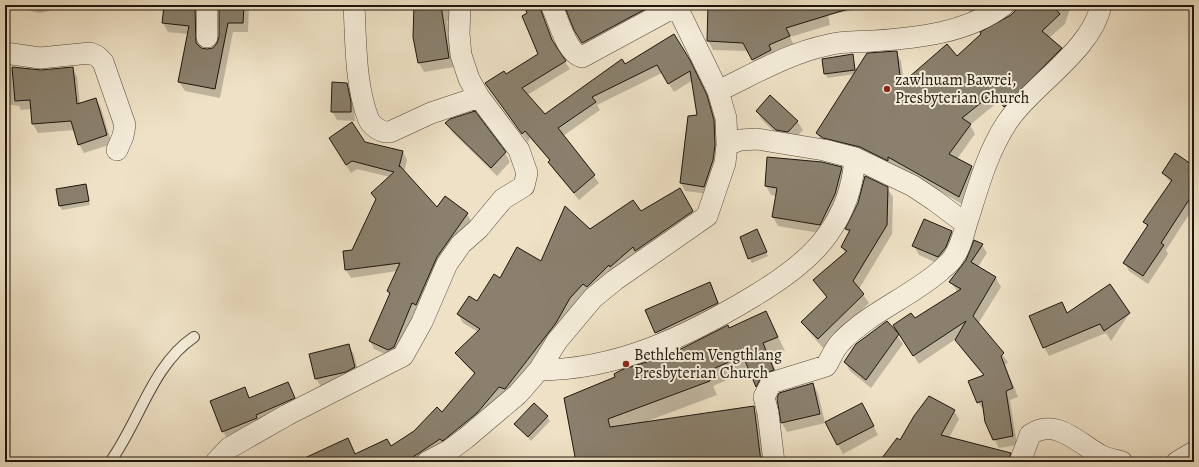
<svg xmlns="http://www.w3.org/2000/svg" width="1199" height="467" viewBox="0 0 1199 467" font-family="Alegreya,serif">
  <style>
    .shadow { fill: #0003 }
    .building { fill: #8a806d; stroke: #1e160d }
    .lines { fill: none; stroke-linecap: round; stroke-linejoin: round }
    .service-casing { stroke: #52493b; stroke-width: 12 }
    .minor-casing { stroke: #52493b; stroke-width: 22 }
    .service { stroke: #f4ecd9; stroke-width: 10 }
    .minor { stroke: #f4ecd9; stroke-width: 21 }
    .poi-dot { fill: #8f2418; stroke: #f4ecd9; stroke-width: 1.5 }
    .labels { text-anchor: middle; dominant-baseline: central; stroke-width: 4; stroke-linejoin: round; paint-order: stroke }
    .poi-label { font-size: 16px; fill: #1e160d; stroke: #f4ecd9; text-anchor: start }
  </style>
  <rect width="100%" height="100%" fill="#eee1c5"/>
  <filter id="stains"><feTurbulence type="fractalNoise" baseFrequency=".005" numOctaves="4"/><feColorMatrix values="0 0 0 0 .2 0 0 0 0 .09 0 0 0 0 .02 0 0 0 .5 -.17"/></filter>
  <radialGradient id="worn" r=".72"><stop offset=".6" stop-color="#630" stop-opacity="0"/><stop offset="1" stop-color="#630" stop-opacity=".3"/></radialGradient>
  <path class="shadow" d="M8,5h70l-39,8z
    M174,5h31l-5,10 1,33 6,2 6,-2 5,-4 2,-6 -1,-33h30l-1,27h-15l-13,66 -35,-7 -6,-9 9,-48 -20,-2 -5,-9 1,-15h9z
    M415,5h38l-1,16h-5l7,46 -30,5 -5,-9 -5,-26z
    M525,5h22l-4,7 1,7 14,33 12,17 -43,26 18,20 128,-80 21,35 17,35 7,24 1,24 -10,41 -24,-3 -4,-8 8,-66 9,-2 -5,-35 -19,12 -12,-19 -65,32 3,5 -37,26 36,47 -20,17 -25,-30 -4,-9 -20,-23 -2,4 -42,-58 19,-9 35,-21z
    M564,5h98l-74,46z
    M709,5h172l-53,10 2,10 -40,12 4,8 -36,23 -10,-17 -35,-1 -5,-9z
    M903,5h37l-34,5z
    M966,5h36l-28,15z
    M1017,5h54l-6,19 -16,14 12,10 5,9 -56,58 -11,-14 -29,24 5,9 -18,25 15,8 5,9 -13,29 -71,-40 -71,-23 -5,-9 38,-59 -27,4 -3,-4 27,-19 4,17 40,-20 5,9 3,21 53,-24 55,-42 3,-5z
    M17,68l24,3 31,-3 5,9 3,27 16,-5 5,9 11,36 -28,9 -5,-9 -5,-14 -36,3 -5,-9 -1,-15 -11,1 -2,-4 -14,-2v-35z
    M347,84l5,9 3,28 -18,-1 -5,-9z
    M757,111l40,10 6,9 -10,11 -11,-2 -20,-19z
    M447,123l58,30 5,9 -13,14 -45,-44z
    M364,143l39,9 4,8 -3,12 33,36 30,6 5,8 -79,136 -19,-9 -4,-8 20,-46 -2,-4 9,-20 -46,7 -5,-8 7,-20 23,-49 -4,-8 18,-16 -33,-8 -6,4 -17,-27z
    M768,158l73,10 6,9 -22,57 -47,-8 -5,-9 3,-21 -5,-1 -5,-9z
    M1194,167v40l-28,43 2,4 -20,30 -19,-13 -4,-8 23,-35 -4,-6 27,-39 -8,-10z
    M85,185l5,20 -28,5 -2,-4z
    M887,188l6,9 -1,37 -33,55 10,14 -46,45 -15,-17 -5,-9 24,-24 -12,-17 30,-28 -3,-6 7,-13 -3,-5 13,-26z
    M679,189l18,31 -137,112 -78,89 -59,41h-103l71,-14 51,-35 33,-38 -13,-14 -5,-8 21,-21 -15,-9 -5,-9 19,-12 24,-23 40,-17 49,-32 50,-17z
    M951,232l6,9 -14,25 -24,-11 -5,-9z
    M759,235l9,21 -16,7 -3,-5z
    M982,245l5,8 -9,14 18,11 5,9 -23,37 30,38 -3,3 13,32 -8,3 7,45 -18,3 -5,-9 -10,-28 -6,-9 6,-26 -22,-27 -6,-10 -37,25 -19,-29 15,-15 43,-28 -8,-10z
    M710,283l13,29 -62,30 -15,-32z
    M1062,304l6,10 55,-9 6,9 -18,27 -5,-8 -57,23 -5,-9z
    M766,312l19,39 -15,6 11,26 -17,16 -14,-29 -37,16 4,9 -75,28 111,-16 8,14 6,41h-190l-12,-63z
    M887,322l16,22 -32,44 -21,-17 -5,-9z
    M348,345l6,9 5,22 -37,12 -6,-9 -6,-24z
    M287,383l12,24 -71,33 -5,-9 22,-42 5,10z
    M813,384l5,9 7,30 -38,9 -5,-9 -4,-24z
    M954,411l5,8 -10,19 59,20 2,4h-122l12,-20z
    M867,413l11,22 -35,19 -17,-32z
    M547,417l3,4 -19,20 -15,-17z"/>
  <path class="building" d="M219,5h25l-1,18h-15l-13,66 -37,-7 11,-56 -27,-3 2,-17 31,3 1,34 5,5 6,1 6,-1 4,-5 2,-6z
    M414,5h27l8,53 -31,5 -5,-26z
    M524,5h15l13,35 14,21 -44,27 23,26 77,-55 3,5 49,-30 16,26 17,35 7,25 1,25 -2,15 -9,27 -24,-4 8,-67 9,-1 -7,-44 -22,13 -11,-19 -65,32 4,5 -38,26 37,47 -21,18 -26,-31 2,-2 -25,-29 -3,3 -37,-51 19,-12 2,3 32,-20 -16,-38 5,-3z
    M564,5h89l-71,38 -8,-13z
    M708,5h139l1,4 -62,19 4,8 -21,9 2,5 -19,10 -9,-17 -36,-2z
    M1016,5h36l8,9 -18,17 20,17 -58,59 -11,-14 -31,25 9,6 -22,30 23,12 -13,31 -71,-40v4l-28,-14 -37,-9 -7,-5 51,-80 30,-2 4,33 46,-40 10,12 24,-22 -1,-2 31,-17 4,-4z
    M853,54l2,16 -31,4 -2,-15z
    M12,67l29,3 32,-3 4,37 19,-6 11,37 -29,10 -7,-24 -39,3 -2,-24 -15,1z
    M332,82l15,1 4,19v10h-20z
    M770,95l28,26 -10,11 -12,-2 -20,-19z
    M475,111l31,41 -15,16 -46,-45 5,-4z
    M352,122l13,20 38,9 -4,16 1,-1 37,41 8,-11 23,17 -31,44 -21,48 -4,-2 -18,44 -6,3 -19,-9 21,-48 -3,-2 13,-28 -55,7 -2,-19 9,-1 24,-51 -5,-6 23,-21 -42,-11 -6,4 -17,-27z
    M1175,153l19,13v26l-33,51 3,2 -21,31 -20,-13 25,-38 -5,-3 29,-42 -10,-7z
    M767,157l55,5 20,5 -7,27 -15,31 -48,-8 5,-29 -12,-2z
    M865,176l23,11 -1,38 -34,56 11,13 -46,45 -17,-17 26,-25 -14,-17 34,-29 -6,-4 9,-17 -5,-1 13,-26z
    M86,184l3,17 -30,5 -3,-17z
    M680,188l13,23 -58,40 -2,-4 -23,20 -1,-2 -22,22 -4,-3 -13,14 -14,25 -51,66 -6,-2 -22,26 -33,27 -2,1 -2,-2 -33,22 -3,-4 -7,3 1,2h-102l52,-24 7,16 32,-15 4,7 23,-15 23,-24 5,5 33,-39 -20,-20 25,-24 -23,-15 12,-18 8,5 17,-27 6,4 17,-31 24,14 24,-55 25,23 43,-29 8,11z
    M924,219l28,12 -6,16 -8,10 -26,-11z
    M757,229l10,23 -19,7 -8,-22z
    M974,240l9,4 -12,18 25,15 -23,39 31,37 -3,3 12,32 -7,3 7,45 -20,4 -8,-18 -3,-21 -5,2 -9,-22 16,-6 -29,-35 11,-19 -53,35 -20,-31 18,-12 4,5 46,-29 -12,-7 17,-22z
    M710,282l8,21 -63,30 -10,-23z
    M1110,284l20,29 -26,18 -4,-7 -57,24 -14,-32 33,-14 5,11z
    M766,311l12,26 -15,6 11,27 -11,4 -7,13 -13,-31 -37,16 4,9 -102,38 2,8 144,-21 7,56h-185l-12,-64 51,-21 -1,-3 7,-4 35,-11 27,-11 45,-23 1,3z
    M887,321l12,13 -33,46 -22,-18 12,-18z
    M349,344l6,23 -9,5 -31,7 -6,-25z
    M288,382l7,16 -39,17 1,3 -35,14 -12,-31 35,-14 4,11z
    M813,383l7,31 -39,9 -4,-25 2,-5z
    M929,396l26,14 -14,25 70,18 -3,9h-129l18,-24 3,2 14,-24z
    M534,403l14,13 -20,21 -14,-13z
    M862,403l12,23 -37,19 -12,-23z"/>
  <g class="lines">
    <g class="service-casing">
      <path id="service" d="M110,462c29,-39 42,-97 84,-125"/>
    </g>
    <g class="minor-casing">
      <path id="minor" d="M207,5v32
        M354,5c2,37 1,78 14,113 3,8 13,15 22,14l41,-19 48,-16
        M551,5c8,14 14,47 31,52l94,-51
        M5,53l35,5 50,-5 7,3 6,6 22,63 -2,11 -6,14
        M718,91c36,-17 71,-38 110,-46 14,-4 30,-3 45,-4 44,-3 95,-8 131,-36
        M727,145l13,-5 17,-1 67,11 31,8 58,28 21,14 32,24
        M539,370c78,0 149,-34 215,-74 25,-15 57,-37 74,-62 16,-22 25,-48 27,-76
        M216,462l13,-14 58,-33 116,-59 19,-34 25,-58 14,-20 17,-15 25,-30 21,-13 3,-13 -8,-23 -40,-53 -10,-18 -8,-24 -2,-21 1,-29
        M427,462l23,-12 16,-12 52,-44 21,-24 18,-29 36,-43 22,-18 92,-64 18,-53 2,-18 -1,-27 -8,-27 -42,-86
        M774,462l-6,-49 -4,-16 7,-14 55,-17c5,-8 9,-19 16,-25 28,-29 68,-44 98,-70 4,-4 10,-8 13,-13 9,-12 11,-28 16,-42 10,-32 19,-64 37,-92 25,-39 86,-73 95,-119
        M1020,462l10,-27c26,-19 50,10 72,21 6,3 14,4 20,6
        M1177,462l17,-10"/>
    </g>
    <use href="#service" class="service"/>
    <use href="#minor" class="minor"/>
  </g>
  <g class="poi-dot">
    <circle cx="887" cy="89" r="4"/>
    <circle cx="626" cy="364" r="4"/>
  </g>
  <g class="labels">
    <g class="poi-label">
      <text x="895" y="80">zawlnuam Bawrei,<tspan x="895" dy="18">Presbyterian Church</tspan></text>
      <text x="634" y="355">Bethlehem Vengthlang<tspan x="634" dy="18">Presbyterian Church</tspan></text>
    </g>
  </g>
  <rect width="1199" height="467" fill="none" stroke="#eee1c5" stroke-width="20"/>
  <rect x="6" y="6" width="1187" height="455" fill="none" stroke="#1e160d" stroke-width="2"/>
  <rect x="10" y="10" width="1179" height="447" fill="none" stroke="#1e160d"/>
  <rect width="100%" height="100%" filter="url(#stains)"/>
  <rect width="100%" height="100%" fill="url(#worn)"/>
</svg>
